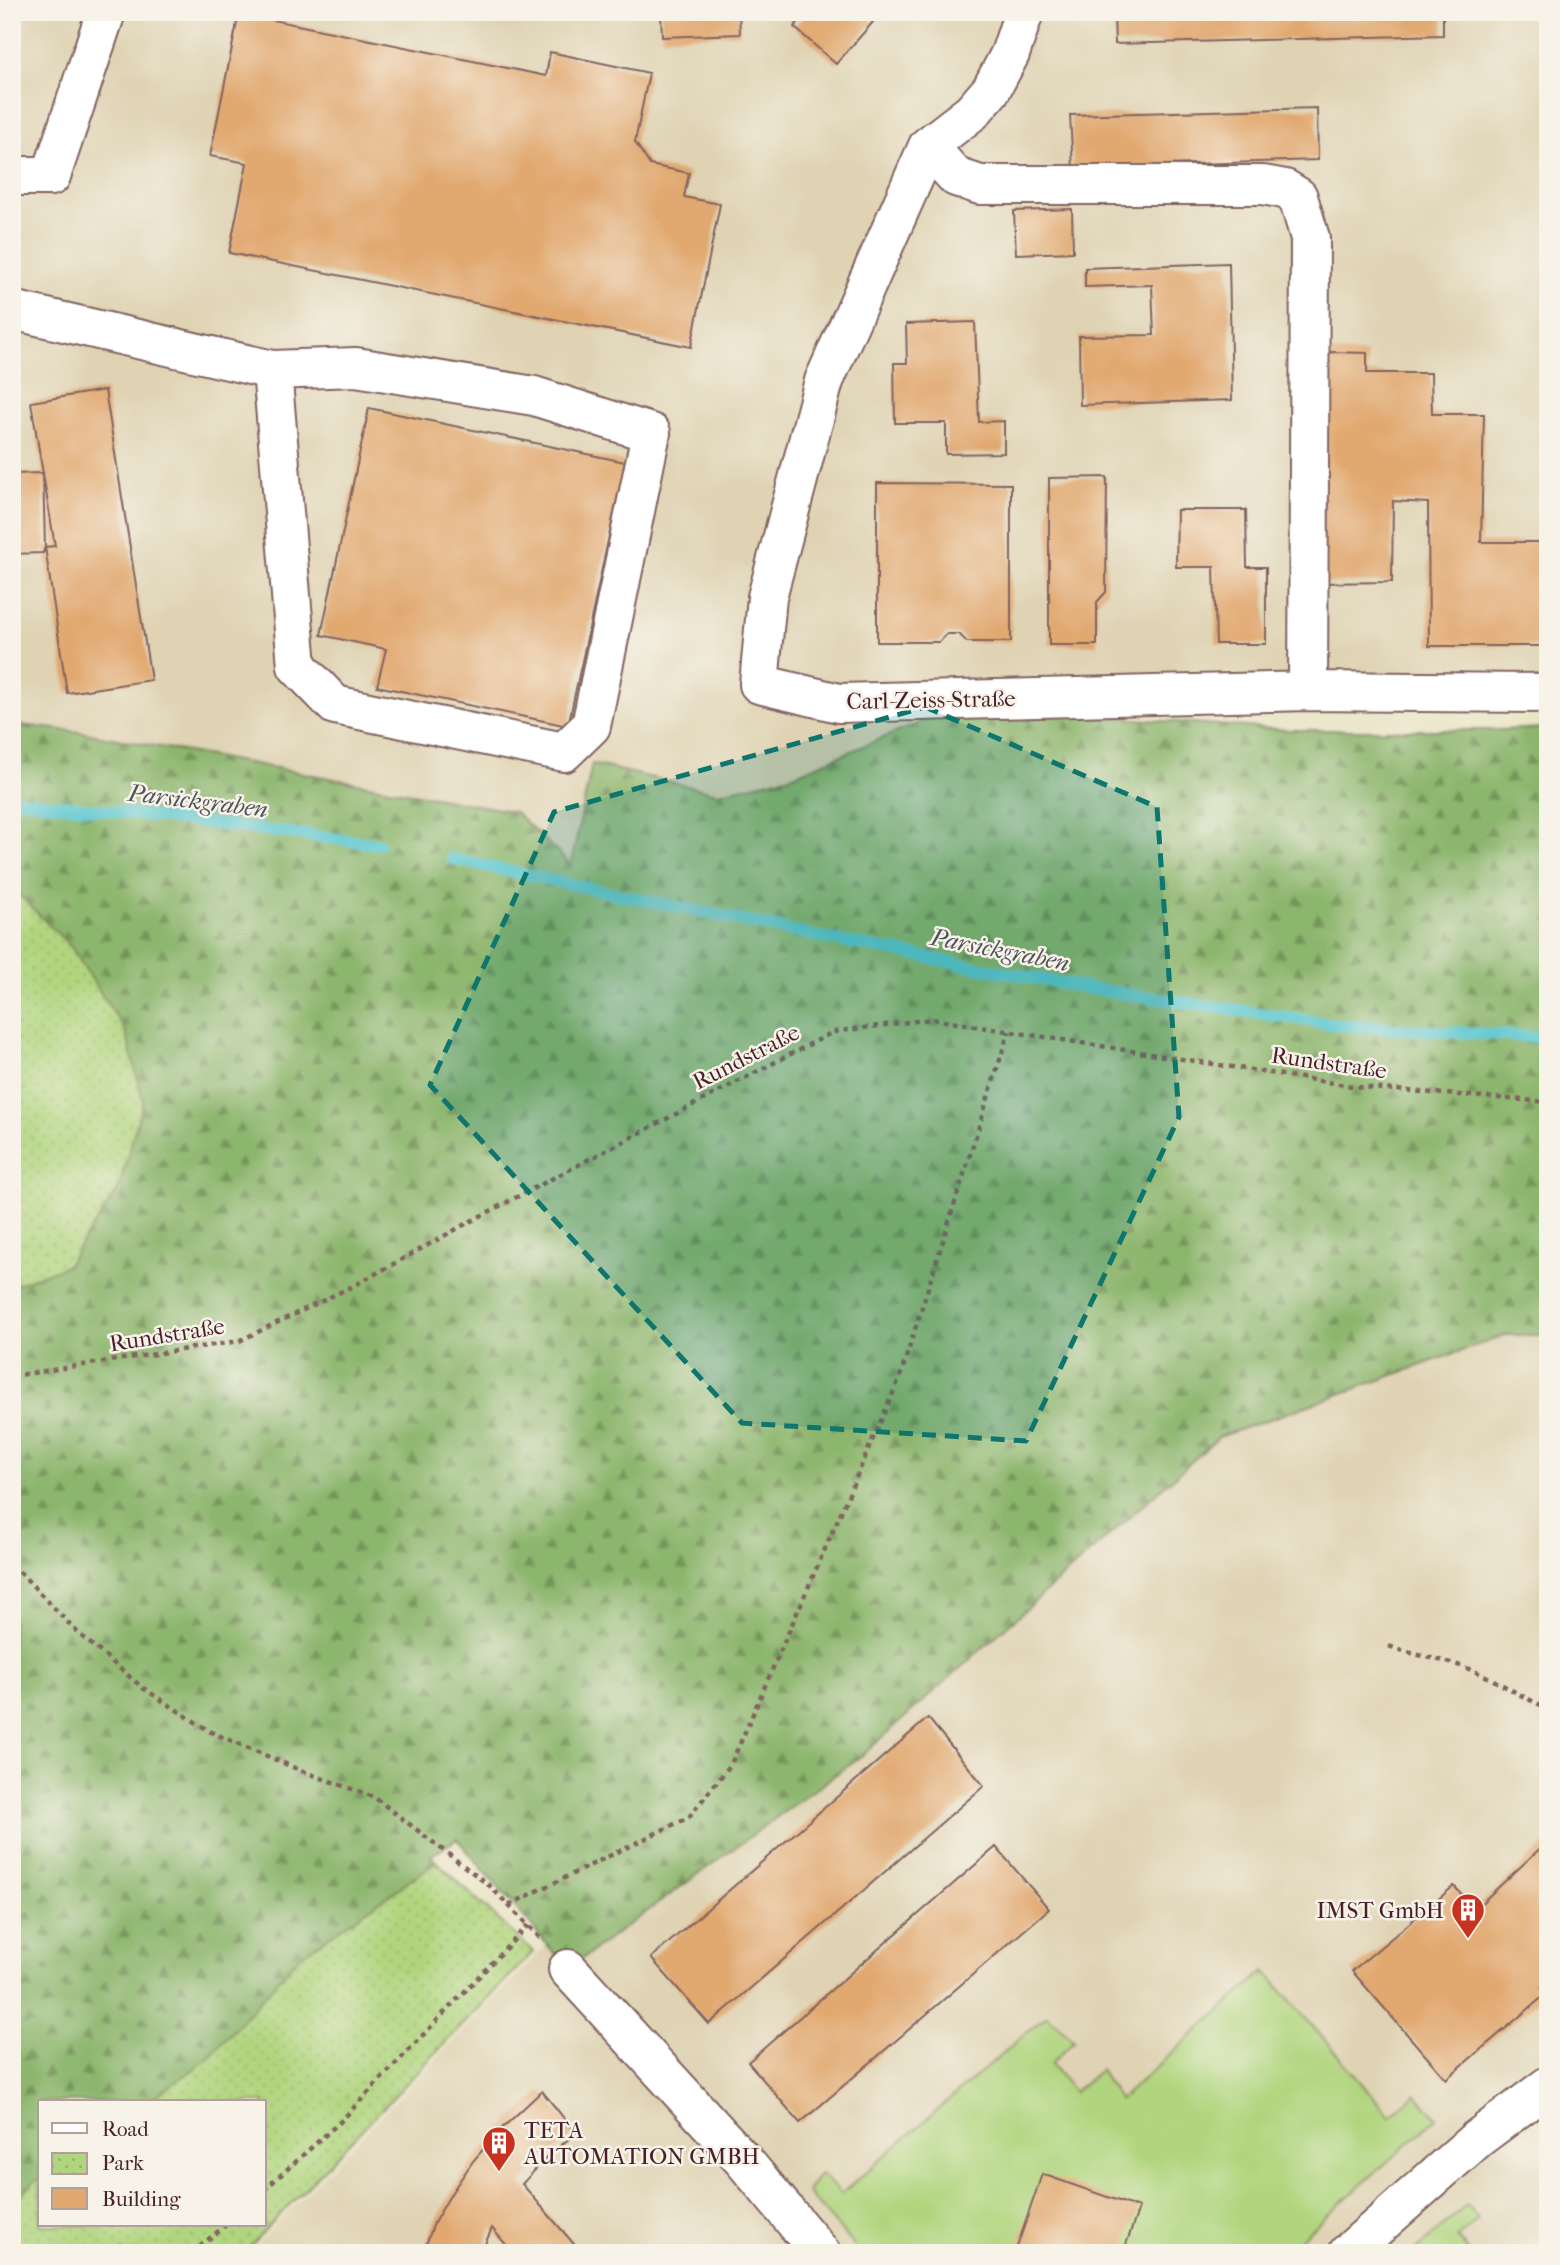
<svg xmlns="http://www.w3.org/2000/svg" width="1560" height="2265" viewBox="0 0 1560 2265" font-family="'IM FELL French Canon',serif">
  <style>
    .built { fill: #dfd3b4 }
    .grass { fill: #b0d57e; stroke: #7d7a54; stroke-width: 2 }
    .forest { fill: url(#forest-firs); stroke: #6b6a4c; stroke-width: 2 }
    .park { fill: url(#park-dots); stroke: #7d7a54; stroke-width: 2 }
    .lines { fill: none; stroke-linecap: round; stroke-linejoin: round }
    .stream { stroke: #5bc8d1; stroke-width: 12 }
    .building { fill: #e1a86f }
    .minor-casing { stroke: #826461; stroke-width: 42 }
    .path { stroke: #826461; stroke-width: 4.5; stroke-dasharray: 5 5; stroke-linecap: butt }
    .minor { stroke: #fff; stroke-width: 38 }
    .marked { fill: #0f766e; fill-opacity: 0.2; stroke: #0f766e; stroke-width: 5; stroke-dasharray: 14 9; stroke-linejoin: round }
    .labels { text-anchor: middle; dominant-baseline: central; stroke-width: 5; stroke-linejoin: round; paint-order: stroke }
    .street-label { font-size: 23px; fill: #4a1f2b; stroke: #f7f3e8 }
    .poi-label { font-size: 23px; fill: #4a1f2b; stroke: #f7f3e8; text-anchor: end }
    .water-label { font-size: 24px; font-style: italic; fill: #4f525d; stroke: #f7f3e8 }
  </style>
  <defs>
    <pattern id="forest-firs" width="22" height="20" patternUnits="userSpaceOnUse" patternTransform="scale(1.75)"><rect width="22" height="20" fill="#8cb66d"/><path d="M5 1l3.5 6h-7zM16 11l3.5 6h-7z" fill="#74935a"/></pattern>
    <pattern id="park-dots" width="8" height="8" patternUnits="userSpaceOnUse" patternTransform="scale(1.75)"><rect width="8" height="8" fill="#b0d57e"/><path d="M2 2h.1M6 6h.1" fill="none" stroke="#99b66d" stroke-width="1.8" stroke-linecap="round"/></pattern>
  </defs>
  <rect width="100%" height="100%" fill="#f7f3e8"/>
  <filter id="ink" filterUnits="userSpaceOnUse"><feTurbulence type="fractalNoise" baseFrequency=".0143" numOctaves="2"/><feDisplacementMap in="SourceGraphic" scale="14" xChannelSelector="R" yChannelSelector="G"/><feConvolveMatrix kernelMatrix="1 2 1 2 8 2 1 2 1" color-interpolation-filters="sRGB"/></filter>
  <filter id="wash" filterUnits="userSpaceOnUse"><feTurbulence type="fractalNoise" baseFrequency=".00686" numOctaves="4" result="noise"/><feDisplacementMap in="SourceGraphic" scale="28" xChannelSelector="R" yChannelSelector="G"/><feGaussianBlur stdDeviation="1.57" result="paint"/><feColorMatrix in="noise" values="0 0 0 0 0 0 0 0 0 0 0 0 0 0 0 0 0 1.4 0 .05"/><feComposite in="paint" operator="in"/></filter>
  <g filter="url(#wash)">
    <rect width="100%" height="100%" fill="#eae4c6"/>
    <path class="built" d="M12,12h1536v684l-588,10 -169,70 -73,17 -125,-29 -21,102 -57,-54 -436,-80 -67,-8z
      M1506,1335h42v918h-1300l299,-308 21,24 490,-390 161,-142z"/>
    <path class="grass" d="M1265,1971l125,145 26,-22 21,24 -153,135h-423l-54,-61 13,-19 21,21 206,-179 27,26 -23,23 23,28 26,-22 19,30z
      M1467,2205l11,14 -21,19 14,15h-58z"/>
    <path class="forest" d="M960,706l329,24h207l52,-2v607h-42l-287,102 -354,316 -297,216 -111,-130 -26,17 6,6 -138,95 -92,103 -60,42h-107v75l-28,24v-915l54,-20 52,-76 25,-89 -18,-69 -54,-85 -59,-59v-164l67,8 436,80 56,53 21,-101 126,29 73,-17z"/>
    <path class="park" d="M12,888l59,59 55,85 17,69 -25,89 -52,76 -54,20z
      M437,1862l96,90 -290,301h-231v-52l28,-24v48h224v-123h-117l60,-42 92,-103z"/>
    <g class="lines">
      <path class="stream" d="M12,799l367,45
        M452,859l362,77 278,53 248,36 208,13"/>
    </g>
    <g id="blocks">
      <path class="building" d="M661,12h78l1,22 -78,3z
        M800,12h61l12,10 -37,42 -42,-37 10,-11z
        M1114,12h329v23l-328,9z
        M239,13l307,63 4,-24 99,21 -14,69 15,23 39,8 -5,24 36,7 -29,143 -462,-94 18,-90 -37,-7z
        M1317,108l1,52 -245,8 -3,-53z
        M1072,209l1,43 -57,2 -2,-43z
        M1229,263l3,137 -152,5 -1,-69 75,-1 -2,-50 -67,2v-19z
        M975,322l4,100 25,-1v32l-58,1v-31h-51l-1,-60h13l-1,-39z
        M1329,352l38,1v20h64l1,41h52l-3,128h67v104h-119l-1,-143 -35,-2 -1,81 -74,1z
        M105,390l46,290 -84,13 -22,-146 10,-1 -24,-144z
        M369,408l256,54 -57,264 -191,-40 9,-37 -65,-14z
        M43,473l2,74 -2,6 -31,1v-80z
        M1107,477l-1,115 -9,10v43h-48v-167z
        M877,483l134,1v158h-44l-8,-8h-12l-8,8h-62z
        M1177,510h69l1,57h19v77h-50l-2,-77h-38z
        M928,1718l56,68 -275,238 -58,-66z
        M1548,1841v141l-7,5 5,7 -100,85 -94,-108 102,-85 21,23z
        M996,1847l53,62 -249,214 -52,-61z
        M542,2091l34,42 -28,23 -26,28 52,60 -10,9h-51l-21,-25 -11,25h-58l11,-30 18,-31 21,-31 26,-30z
        M1042,2174l97,34 -16,45h-108z"/>
    </g>
  </g>
  <g filter="url(#ink)">
    <use href="#blocks" fill-opacity="0" stroke="#826461" stroke-width="2"/>
    <g class="lines">
      <g class="minor-casing">
        <path id="minor" d="M1024,12l-14,42 -19,36 -19,22 -44,34 -104,235 -57,216 -8,87 80,19 469,-12 240,2
          M928,146l28,31 24,8h283l22,4 13,8 12,41 -2,453
          M12,176h39l55,-164
          M12,310l260,60 84,-3 178,29 117,37 -60,293 -27,26 -229,-47 -38,-39 -25,-296
          M568,1969l175,191 78,93
          M1348,2253l129,-114 71,-53"/>
      </g>
      <path class="path" d="M12,1376l227,-35 120,-58 114,-63 360,-188 98,-13 427,68 190,15
        M12,1564l67,70 64,54 68,44 91,39 72,26 116,89 52,54
        M1389,1646c26,10 54,13 80,23 27,10 51,28 79,39
        M509,1905l180,-88 42,-53 169,-387 109,-346
        M264,2190l77,-69 187,-196
        M192,2253l34,-28"/>
      <use href="#minor" class="minor"/>
    </g>
  </g>
  <path class="marked" d="M925,707l232,100 22,310 -153,324 -284,-18 -312,-338 124,-273z"/>
  <defs>
    <g id="building-pin" transform="scale(1.75)"><path d="M0 17L-7.5 6A9.5 9.5 0 1 1 7.5 6Z" fill="#c8321e" stroke="#f7f3e8"/><path d="M-4-6H4V6H1V3H-1V6H-4ZM-2.5-4.3h1.7v1.8h-1.7ZM.8-4.3h1.7v1.8H.8ZM-2.5-1h1.7V.8h-1.7ZM.8-1h1.7V.8H.8Z" fill="#fff"/></g>
  </defs>
  <g fill-rule="evenodd">
    <use href="#building-pin" x="1468" y="1910"/>
    <use href="#building-pin" x="499" y="2143"/>
  </g>
  <g class="labels">
    <g class="street-label">
      <text transform="translate(931 700) rotate(-1)">Carl-Zeiss-Straße</text>
      <text transform="translate(746 1057) rotate(-27)">Rundstraße</text>
      <text transform="translate(1329 1063) rotate(8)">Rundstraße</text>
      <text transform="translate(167 1335) rotate(-9)">Rundstraße</text>
    </g>
    <g class="poi-label">
      <text x="1444" y="1910">IMST GmbH</text>
      <text x="524" y="2130" text-anchor="start">TETA<tspan x="524" dy="26">AUTOMATION GMBH</tspan></text>
    </g>
    <g class="water-label">
      <text transform="translate(198 801) rotate(7)">Parsickgraben</text>
      <text transform="translate(1000 950) rotate(11)">Parsickgraben</text>
    </g>
  </g>
  <rect width="1560" height="2265" fill="none" stroke="#f7f3e8" stroke-width="42"/>
  <rect x="38" y="2100" width="228" height="126" fill="#f7f3e8" stroke="#b29e9c" stroke-width="2"/>
  <rect x="52" y="2123" width="35" height="10" fill="#ffffff" stroke="#b29e9c" stroke-width="2"/>
  <text x="102" y="2136" font-size="21" fill="#4a1f2b">Road</text>
  <rect x="52" y="2153" width="35" height="21" fill="url(#park-dots)" stroke="#b29e9c" stroke-width="2"/>
  <text x="102" y="2170" font-size="21" fill="#4a1f2b">Park</text>
  <rect x="52" y="2188" width="35" height="21" fill="#e1a86f" stroke="#b29e9c" stroke-width="2"/>
  <text x="102" y="2206" font-size="21" fill="#4a1f2b">Building</text>
</svg>
